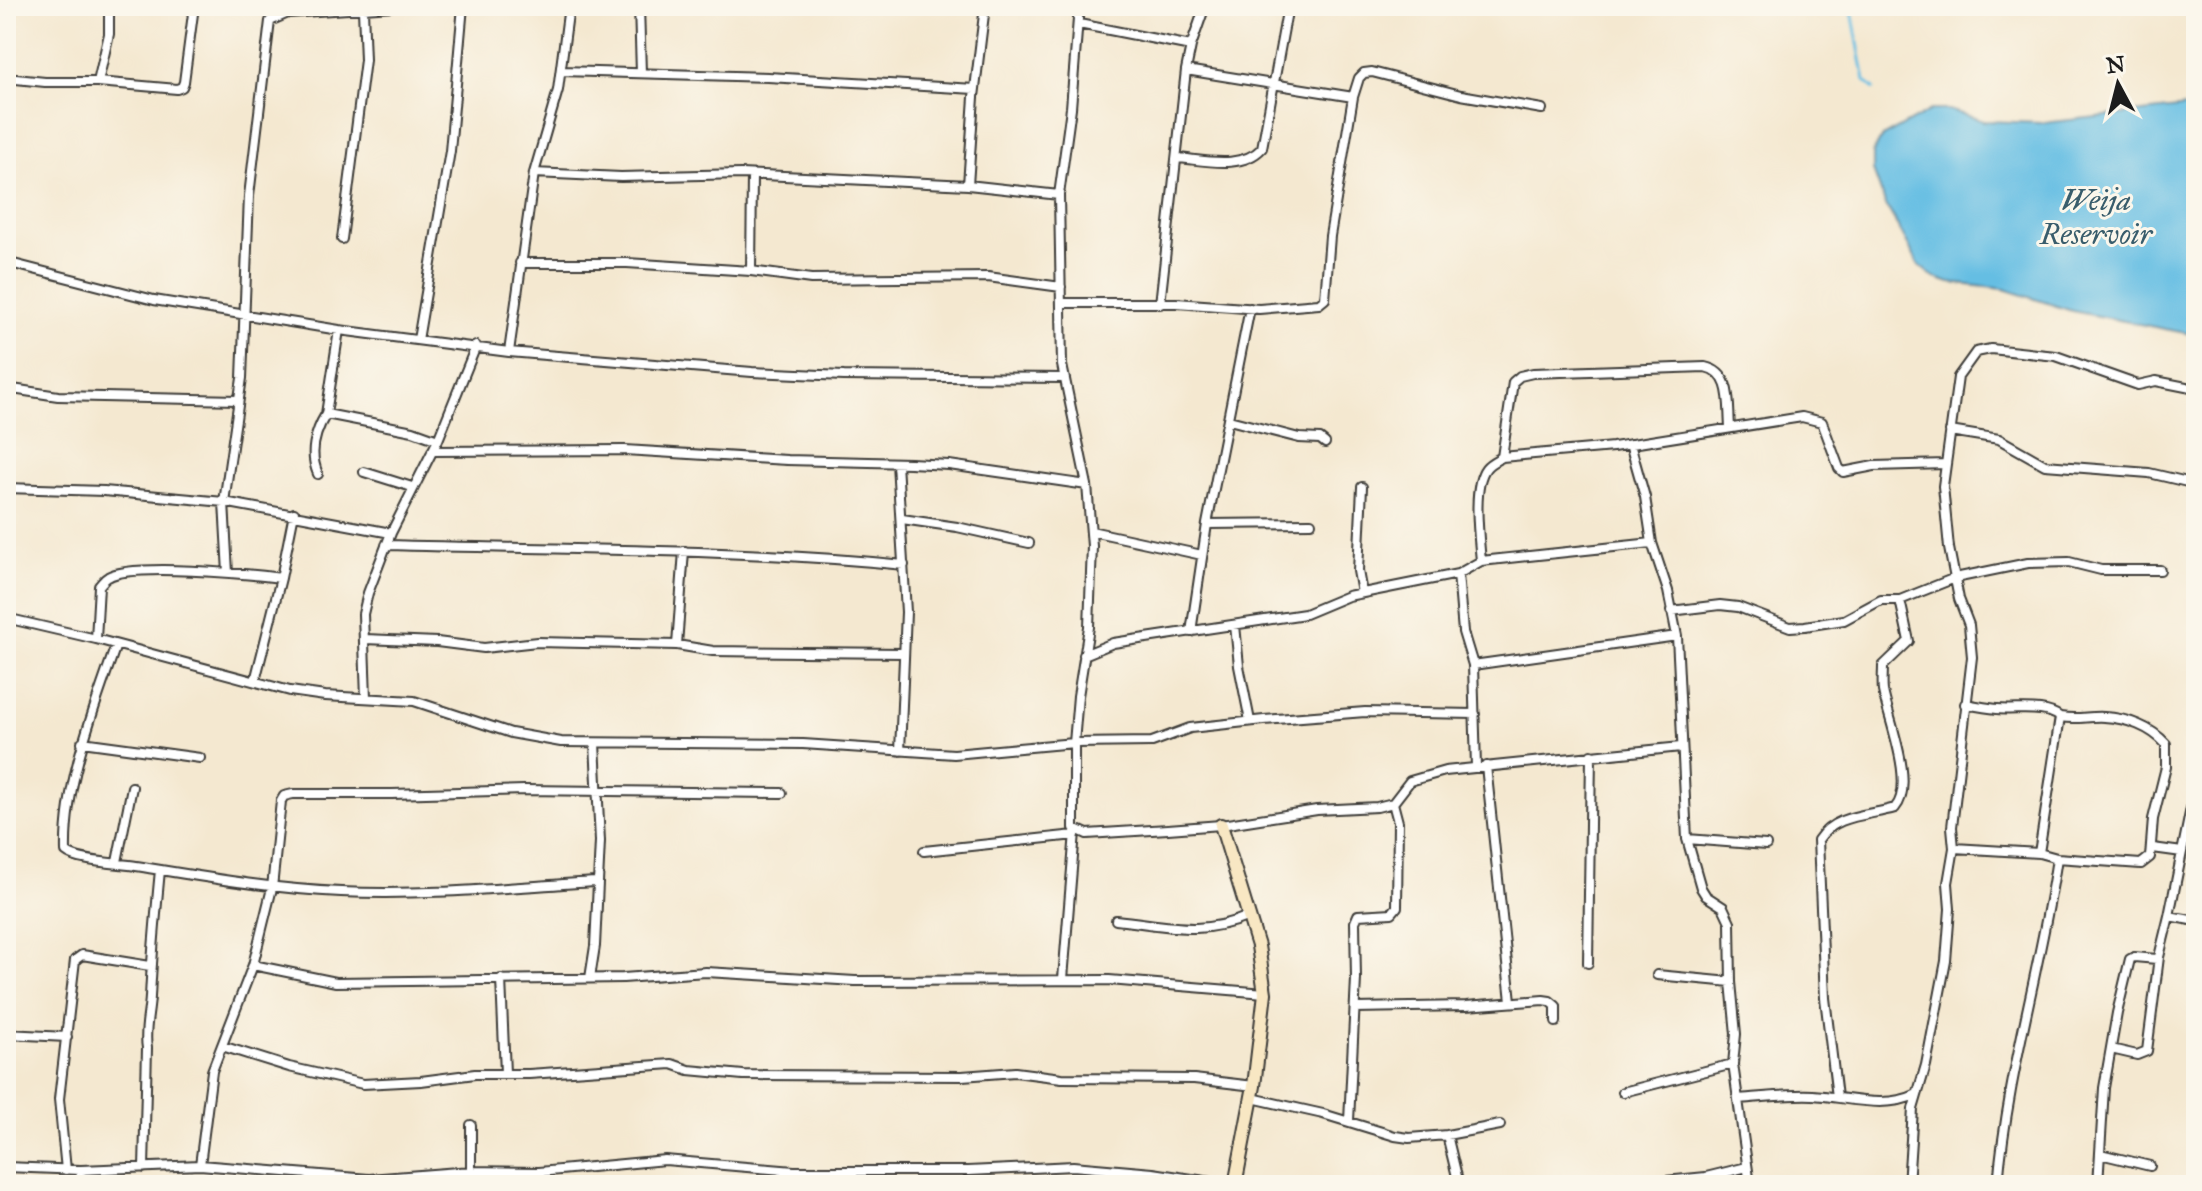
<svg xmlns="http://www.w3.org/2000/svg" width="2202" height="1191" viewBox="0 0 2202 1191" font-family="'IM FELL Great Primer',serif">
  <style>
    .water { fill: #65bee3; stroke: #406d80; stroke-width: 2 }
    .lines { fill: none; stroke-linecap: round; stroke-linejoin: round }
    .stream { stroke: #65bee3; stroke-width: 3 }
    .street-casing { stroke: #3c3b37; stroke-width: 12 }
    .secondary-casing { stroke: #3c3b37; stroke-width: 16 }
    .street { stroke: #fff; stroke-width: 8 }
    .secondary { stroke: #f8e7c3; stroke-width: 12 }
    .labels { text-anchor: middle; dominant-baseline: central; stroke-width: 6; stroke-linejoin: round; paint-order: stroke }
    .water-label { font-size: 30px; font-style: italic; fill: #395d6c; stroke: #fbf7ec }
  </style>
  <rect width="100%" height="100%" fill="#fbf7ec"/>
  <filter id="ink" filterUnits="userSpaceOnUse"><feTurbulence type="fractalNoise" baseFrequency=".0125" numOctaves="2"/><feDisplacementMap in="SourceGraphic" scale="16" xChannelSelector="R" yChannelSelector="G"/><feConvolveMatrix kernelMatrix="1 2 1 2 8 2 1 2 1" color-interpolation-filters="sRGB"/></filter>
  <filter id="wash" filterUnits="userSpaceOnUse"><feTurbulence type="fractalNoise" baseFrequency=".006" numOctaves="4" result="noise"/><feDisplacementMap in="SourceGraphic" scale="32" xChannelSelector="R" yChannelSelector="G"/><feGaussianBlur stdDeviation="1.8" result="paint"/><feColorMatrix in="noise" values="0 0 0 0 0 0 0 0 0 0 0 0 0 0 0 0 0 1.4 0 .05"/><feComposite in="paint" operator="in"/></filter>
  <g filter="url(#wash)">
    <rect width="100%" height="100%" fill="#f4e8d0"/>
    <path class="water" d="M2196,106v229l-124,-24 -68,-22 -54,-6 -17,-6 -14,-12 -34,-62 -12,-33v-17l9,-16 49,-27h18l35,11 59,2z"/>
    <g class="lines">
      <path class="stream" d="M1855,6l-3,5 13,70 9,8"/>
    </g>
  </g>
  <g filter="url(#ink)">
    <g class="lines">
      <g class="street-casing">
        <path id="street" d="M109,6v28l-11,48 79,7 5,-2 2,-5 10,-76
          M639,6l2,67
          M1079,6l-8,102 -12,87 3,170 25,120 5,61 -3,81 -11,69 -4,47v85l13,6 81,-5 53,-4 96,-15 60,-3 16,-4 17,-22 35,-10 236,-24
          M1079,24l112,22
          M1186,70l167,27
          M562,71l206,6 207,12
          M6,78l39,4h53
          M1177,158c27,2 65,12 85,-10l26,-142
          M534,173l87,4 120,-3 227,11 91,10
          M968,185l6,-88 11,-91
          M342,239l23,-179 -2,-51
          M6,262l148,38 185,30 170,22 25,-179 24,-83 11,-84
          M520,263h107l124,8 60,8 177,-2 73,10
          M751,271l1,-95
          M1061,303h115l83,6 60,-5 6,-5 5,-63 23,-139 6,-19 5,-5 8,-1 89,23 81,14
          M1160,304l26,-234 5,-24 14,-40
          M418,340l32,-189 13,-145
          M509,352l243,20 92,4 220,2
          M6,388l52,8 180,4
          M326,414l87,17 25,9
          M1229,420l70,18 21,1 5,4
          M1950,431l49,8 46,26 104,8 47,11
          M1630,444l15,53 7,46 16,48 9,45 10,203 14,49 5,8 17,11 7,15 1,60 5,52 -3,30 17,121
          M432,451l193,-1 162,10 123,3 39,2 138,20
          M1502,457l11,-75 7,-6 13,-3 172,-6c28,6 23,37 25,60
          M897,463l9,149 -6,139
          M364,472l48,15
          M318,474c-9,-20 -3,-42 8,-60l13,-84
          M6,488l98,3 120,11 167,31
          M902,519l55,8 72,16
          M1207,524l104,-1
          M1091,531l111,24
          M386,545c173,5 346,3 518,20
          M1481,561c-2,-23 -9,-75 5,-93 4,-5 11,-8 16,-11l111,-10 189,-30 20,5 17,46 4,4 31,-6 72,-2
          M228,573l-4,-71 18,-124 7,-182 21,-175 18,-8 105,-7
          M1458,574l5,58 10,33 3,102
          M1362,593l-4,-22 4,-84
          M1671,611l49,-6 18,2 52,20 15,-1 39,-6 37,-20h19l55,-22 73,-15 41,-1 32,8h59
          M6,618l90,21 194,52 35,5 89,5 97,32 50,9 242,2 151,10 120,-11 78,-1 38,-14 74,-8 101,-8 110,2
          M1235,625l4,41 11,55
          M1191,632l16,-108 43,-216
          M96,639l3,-53c3,-3 5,-7 9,-9 23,-14 142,-3 173,1
          M365,639l72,3 47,6 53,-6 140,3 36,6 191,2
          M116,645c-22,64 -52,139 -50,207 11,10 53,11 70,14 68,11 136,23 205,26 85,4 170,-5 255,-10
          M677,645l7,-94
          M1084,655l29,-12 192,-29 43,-18 110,-22 23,-13 171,-18
          M1473,665l204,-29
          M255,681l26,-103 13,-65
          M366,698l-3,-84 5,-21 23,-60 47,-93 38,-94
          M1965,704c11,2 22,4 32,5 20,2 47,-4 63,8l-21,136
          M82,742l118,16
          M1486,766l25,235
          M1687,839l79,6
          M1954,848l85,5 18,5 84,6 9,-7 3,-38 13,-52v-23c-15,-17 -39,-26 -62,-27 -16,-1 -26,3 -44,0
          M2153,848l29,4
          M924,851l151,-16
          M117,862l15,-75
          M2169,916l22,-108
          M1116,920c51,5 83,17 133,-4
          M1588,963l3,-208
          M253,965l83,17 287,-4 83,-6 149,9 254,-1 156,13
          M1657,975l74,7
          M590,978l5,-32 5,-105 -5,-98
          M501,979l4,94
          M1063,979l12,-147
          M1355,1008l111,-2 77,-6 7,1 6,5v16
          M6,1034l61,3
          M222,1046l67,21 74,17 58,-3 54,-7h54l143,-10 17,6 54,5 219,1 53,-4 47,6 132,1 60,7
          M2111,1049l26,6 10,-4 12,-94
          M1623,1092l110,-28
          M1837,1097l-12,-99 -7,-158c17,-26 50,-24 77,-32 21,-23 -7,-90 -12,-117 -1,-8 0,-17 0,-25l26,-25 -9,-41
          M1252,1098l71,16 72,22 14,2 38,-3 53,-10
          M1738,1099c25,-2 50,-5 75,-4 33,2 73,15 104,-1
          M1349,1121l7,-142 -1,-57 3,-7 34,-2 5,-6 1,-85 -5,-19
          M471,1125v46
          M1447,1135l12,50
          M2100,1154l50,12
          M200,1165l12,-94 41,-106 19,-77 9,-87 3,-5 9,-2h99l132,-4 258,3
          M6,1167l75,3 119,-5 169,14 102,-8 68,1 126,-12 129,11h174l105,-5 80,7 78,12
          M144,1168l3,-120c-3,-17 2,-33 3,-51 2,-43 6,-85 10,-127
          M66,1170l-7,-71 16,-139 7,-5 68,11
          M782,1170v15
          M80,1185l1,-15
          M1625,1185l81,-8 41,-10
          M1908,1185l5,-76 13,-44 20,-104 4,-52 -2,-26 6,-35 -2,-21 20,-170 -3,-32 -10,-26 -10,-51 -6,-62 15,-109 18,-25 15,-3 65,7 82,29 18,-4 40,8
          M1998,1185c9,-111 43,-217 59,-327
          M2098,1185l6,-97 13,-75 13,-54 4,-2 23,2 2,-2 10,-41 27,5"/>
      </g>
      <g class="secondary-casing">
        <path id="secondary" d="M1221,825l37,121 7,47 -11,93 -19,99"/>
      </g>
      <use href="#street" class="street"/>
      <use href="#secondary" class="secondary"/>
    </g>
  </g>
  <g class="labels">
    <g class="water-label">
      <text x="2096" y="200">Weija<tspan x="2096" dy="34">Reservoir</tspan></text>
    </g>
  </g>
  <rect width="2202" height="1191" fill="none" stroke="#fbf7ec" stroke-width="32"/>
  <g transform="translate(2118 84) rotate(353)" stroke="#fbf7ec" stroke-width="6" paint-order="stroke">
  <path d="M0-6L14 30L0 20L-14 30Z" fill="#1c1c1c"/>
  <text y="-12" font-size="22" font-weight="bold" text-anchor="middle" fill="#1c1c1c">N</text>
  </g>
</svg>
